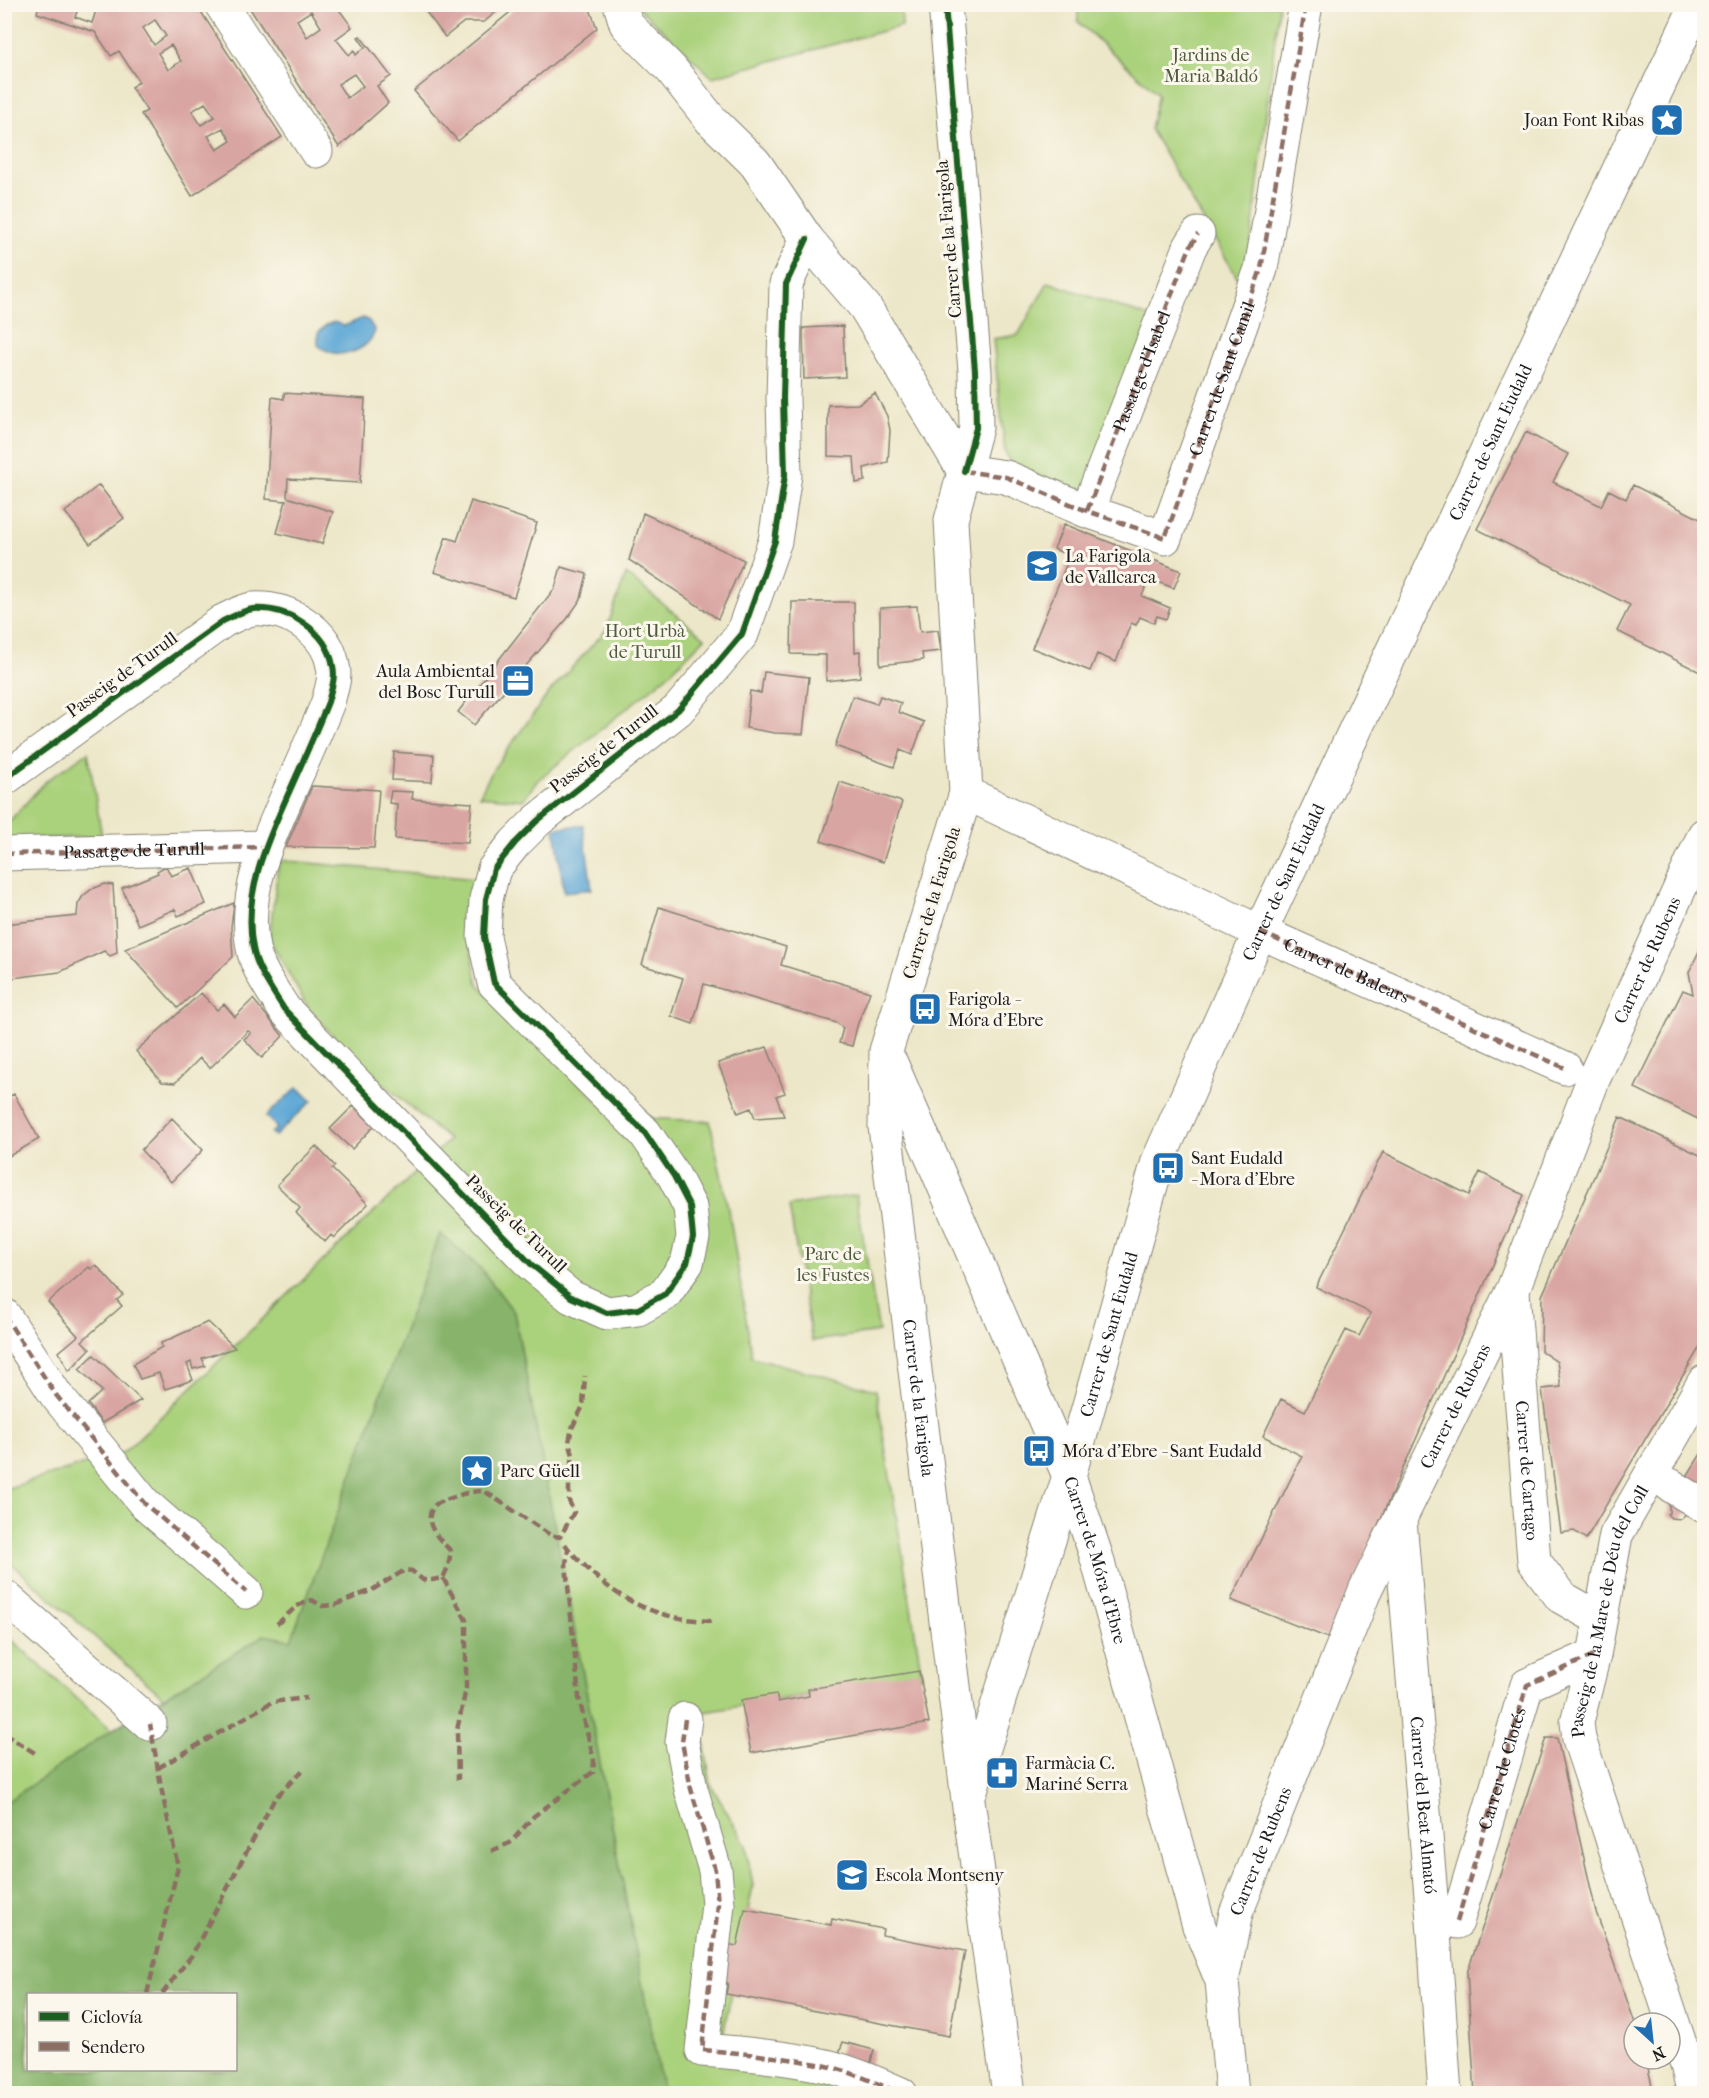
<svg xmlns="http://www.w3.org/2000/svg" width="1709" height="2098" viewBox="0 0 1709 2098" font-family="'IM FELL French Canon',serif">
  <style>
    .green { fill: #aad17b; stroke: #63764c; stroke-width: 1.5; fill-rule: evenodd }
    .forest { fill: #87b36b; stroke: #526844; stroke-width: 1.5; fill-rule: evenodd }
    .water { fill: #5da7d5; stroke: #3c6278; stroke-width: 1.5 }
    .building { fill: #d9a5a2; fill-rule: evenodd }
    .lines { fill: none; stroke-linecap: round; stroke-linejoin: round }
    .minor-casing { stroke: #848272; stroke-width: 35 }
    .minor { stroke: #fff; stroke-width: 33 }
    .quiet { stroke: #8d6e63; stroke-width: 4.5; stroke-dasharray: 9 4.5; stroke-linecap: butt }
    .cycleway-casing { stroke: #fbf7ec; stroke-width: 10 }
    .cycleway { stroke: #1b5e20; stroke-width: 6 }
    .labels { text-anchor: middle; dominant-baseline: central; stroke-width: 6; stroke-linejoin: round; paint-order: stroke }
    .park-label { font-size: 18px; fill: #4e5b3d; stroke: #fbf7ec }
    .poi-label { font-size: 18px; fill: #1c1c1c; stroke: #fbf7ec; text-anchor: start }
    .street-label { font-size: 18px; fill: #1c1c1c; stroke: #fbf7ec }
  </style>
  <rect width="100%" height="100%" fill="#fbf7ec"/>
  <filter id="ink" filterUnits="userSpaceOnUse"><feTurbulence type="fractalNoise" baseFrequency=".0167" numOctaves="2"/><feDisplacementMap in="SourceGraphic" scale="12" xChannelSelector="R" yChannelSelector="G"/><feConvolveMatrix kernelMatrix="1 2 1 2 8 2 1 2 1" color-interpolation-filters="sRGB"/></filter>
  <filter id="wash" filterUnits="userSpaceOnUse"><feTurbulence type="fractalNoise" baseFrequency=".008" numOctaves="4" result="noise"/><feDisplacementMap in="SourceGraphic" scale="24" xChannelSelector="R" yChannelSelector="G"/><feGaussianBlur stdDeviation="1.35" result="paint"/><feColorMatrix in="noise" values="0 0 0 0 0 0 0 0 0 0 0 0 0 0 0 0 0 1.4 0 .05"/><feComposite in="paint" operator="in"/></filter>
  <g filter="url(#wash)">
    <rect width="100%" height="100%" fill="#ede7c9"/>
    <path class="green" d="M639,5h262l1,21 -190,51 -72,-68z
      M1078,5h201l-32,270 -6,9 -91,-155 8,-35 -80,-72z
      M1048,282l104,36 -66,175 -75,-28 -6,-13 -12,-113 25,-4z
      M626,574l79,64 -38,38 -129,104 -15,20 -44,-4 15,-28 54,-74 58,-64z
      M88,752l14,85 -97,2 -1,-12 42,-46z
      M279,860l197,19 -9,52 11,53 136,133 96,4 21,103 21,133 124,33 46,286 -223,37 12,72 35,60 7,41 -30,149 2,24 128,34h-848v-459l107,96 51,-33 -158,-139v-69l119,-37 325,-312 -95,-81 -45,-50 -40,-70zM28,1994h208v76h-208z
      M856,1195l23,137 -67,9 -23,-135z"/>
    <path class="forest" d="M440,1233l41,36 33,43 149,781 -658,1v-291l107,-73 152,-95 27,5zM28,1994h208v76h-208z"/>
    <path class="water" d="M363,318l6,3 6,10c-8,23 -40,30 -57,14v-12l8,-8 8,-3 10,4z
      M583,825l9,64 -28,3 -9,-64z
      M298,1087l14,14 -37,35 -4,-3 6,-5 -11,-12z"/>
    <g id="blocks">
      <path class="building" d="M39,4h41l-5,13 17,6 6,-19h98l86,133 -90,59 -51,-82 6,-3 -16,-24 8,-5 -20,-31 -8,5 -16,-24 -58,-19zM155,20l11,16 -12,9 -11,-17zM171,45l10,16 -13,9 -10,-17zM205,103l10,14 -14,8 -9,-14zM223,128l8,13 -14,9 -9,-14z
        M247,4h88l17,23 -16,12 13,16 5,-5 2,5 9,-8 -7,-10 2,-1 31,40 -14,10 11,17 -49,44zM311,11l10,16 -14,10 -10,-17zM354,74l9,12 -16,12 -9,-14z
        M420,4h86l-22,18h-20l-19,15z
        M520,4h68l9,24 -139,113 -44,-50z
        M843,326l2,51 -41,2 -1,-51z
        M284,393l81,6 -5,84 -72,-4 -1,18 46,15 -11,32 -45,-11 9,-32 -20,-2 6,-102 12,2z
        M875,393l12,23 3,14 -2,32 -24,6 1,13 -9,2 -2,-26 -26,-1v-51l30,-1z
        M1526,432l42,22 -15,28 48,24 8,-16 17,9 7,-14 71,36v153l-87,-43 13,-26 -153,-76z
        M99,485l25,33 -34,26 -25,-32z
        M471,501l66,22 -23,74 -80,-25 12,-35 11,4z
        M643,513l101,47 -26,59 -89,-59z
        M1064,524l117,47 -7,17 -25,-9 -7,17 28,12 -4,11 -9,-3 -3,7 -14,-6 -4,8 -5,-2 -15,39 -19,-8 -7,17 -58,-23 38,-92 -16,-7z
        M561,567l26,7 -6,25 -14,20 -93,106 -16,-13 97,-124z
        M792,602h62l1,50 5,-1v26l-34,4v-26l-35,-1z
        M917,606l3,26 18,-2 3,21 -19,2 1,7 -43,5v-57z
        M764,672l45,5 -6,57 -28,-1 -29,-5 4,-37 11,2z
        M853,696l24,8 3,-8 21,7 -3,9 26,10 -12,33 -12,-5 -6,17 -59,-21z
        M394,752l40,3 -2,27 -40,-2z
        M840,782l62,20 -19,60 -62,-21z
        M312,786l67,4 -5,58 -88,-1z
        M391,791l22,1 -1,7 60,4 -4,40 -73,-4 2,-35 -8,-1z
        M166,866l5,10 20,-8 15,36 -28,12 -3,-7 -37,16 -16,-37 36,-15 -1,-2z
        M105,884l8,1 4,68 -7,3 -6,-5 -44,21 -56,7v-55l73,-8 1,-12 5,-8 9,-7z
        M234,903l-3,24 2,30 -55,51 -53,-59z
        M659,907l127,40 -5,18 89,27 -12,31 -6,23 -13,-3 4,-15 -6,-5 -133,-39 -11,40 -22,-8 12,-38 -41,-13z
        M1704,941v181l-69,-34 48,-98 10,4 -4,-22z
        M201,993l16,17 7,-6 11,13 18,-18 30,37 -21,22 -18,-19 7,-6 -3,-2 -38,37 -10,-10 -25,25 -13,-1 -26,-31z
        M767,1047l18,46 -9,3 8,20 -29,2 -4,-10 -13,5 -20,-50z
        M14,1094l25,45 -35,20v-60z
        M353,1106l21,20 -22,23 -22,-20z
        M1620,1117l84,40v183l-118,199 -12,-8 -13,2 -19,-144 19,-2 -4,-25 -16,-11 1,-55z
        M172,1118l31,32 -32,32 -30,-32z
        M316,1146l19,20 -3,3 36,35 -34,34 -3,-3 -6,7 -29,-29 4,-5 -23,-23z
        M1383,1152l86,43 11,-23 44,23 -196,443 -97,-38 71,-144 -39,-20 18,-37 24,12 41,-81 13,6 12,-23 -55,-26z
        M96,1265l27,30 -6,5 5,6 -40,35 8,8 -21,22 -10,-19 19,-16 -30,-34 41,-35 2,2z
        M208,1322l27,26 -33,10 3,8 -12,3 -2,-7 -4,2 6,16 -28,9 -6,-16 -19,6 -7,-15 29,-17 -1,-4z
        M94,1355l47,45 -39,23 -14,-19 14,-13 -23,-22z
        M1704,1449v73l-16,-11 -7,8 -10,-1 -4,-4 2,-1v-8z
        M919,1671l10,52 -178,30 -10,-53 35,-6 2,8 31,-6 -1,-7z
        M1546,1738h11l39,174 39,111 -1,36h12l8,35h-179l-8,-121z
        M745,1909l86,16 1,-6 51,10 -1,6 83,16 -16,85 -223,-42 2,-11 -10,-2 8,-37 11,2z
        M843,2042l31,8 -4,16 -32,-10z"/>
    </g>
  </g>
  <g filter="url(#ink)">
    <use href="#blocks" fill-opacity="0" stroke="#848272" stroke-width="1.5"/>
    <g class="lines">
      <g class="minor-casing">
        <g id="minor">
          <path d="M221,4l95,147"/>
          <path d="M620,4l6,20 45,45 40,51 44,43 52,76 58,68 99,164"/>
          <path id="s1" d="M945,4l30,367 1,57 -25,92 15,273 -80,258 -1,76 83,673 41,294"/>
          <path d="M964,471l42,6 81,34 78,27 96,-269 45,-265"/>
          <path d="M1087,511l103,-264 8,-13"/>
          <path d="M4,779l219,-158c9,-4 21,-11 30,-12 35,-2 74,21 80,57 3,12 -2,24 -5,36 -12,30 -25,59 -38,88 -22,49 -48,104 -37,158 4,22 20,43 31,61l248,256 39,32 36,16 31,-4 27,-15 22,-31 6,-26 -3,-30 -16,-31 -29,-43 -151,-150 -10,-46 2,-38 8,-30 21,-26 22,-22 141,-111 64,-76 33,-93 10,-66 -2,-77 3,-114 21,-45"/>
          <path id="s2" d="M966,793l294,139 305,136"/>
          <path d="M4,854l260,-7"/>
          <path id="s3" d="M891,1063l178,413 27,79 103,371 23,55 10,113"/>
          <path id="s4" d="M1513,1291l21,270 27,36 39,22"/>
          <path d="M4,1315l52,80 89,109 101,88"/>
          <path d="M1670,1485l34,21"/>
          <path id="s5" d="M1400,1520l34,413 11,161"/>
          <path d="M4,1596l146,128"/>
          <path d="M685,1719l-3,23 9,47 24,81 3,34 -16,146c41,3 84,7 125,16 25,6 50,17 74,28"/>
          <path id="s6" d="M971,1790l98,-314 89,-315 102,-229 437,-928"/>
          <path d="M1457,1922l70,-237 67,-30"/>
          <path id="s7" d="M1222,1981l14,-68 130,-325 147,-299 80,-209 111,-245"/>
          <path id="s8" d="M1694,2094l-7,-29 -108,-326 -2,-17 17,-67 22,-120 88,-153"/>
        </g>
      </g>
      <use href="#minor" class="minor"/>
      <g class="quiet">
        <path id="s9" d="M964,471l42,6 81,34 78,27 96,-269 45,-265"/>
        <path id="s10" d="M1087,511l103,-264 8,-13"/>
        <path id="s11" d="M4,854l260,-7"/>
        <path d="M1260,932l305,136"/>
        <path d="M4,1315l52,80 89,109 101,88"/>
        <path d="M565,1544c6,9 15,17 22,24 36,36 75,52 125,53"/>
        <path d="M443,1578l23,42v69l-9,41 1,50"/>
        <path d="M277,1624l20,-18 15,-6 10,6 13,-1 37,-15 33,-20 7,1 11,9h9l11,-2 5,-11 3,-16c-11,-11 -30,-28 -17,-45 3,-4 12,-6 17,-8 11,-4 21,-7 33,-7l66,44 10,2 14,-25 -5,-11v-20l4,-26 -4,-13 3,-14 11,-22 2,-30"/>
        <path d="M685,1719l-3,23 9,47 24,81 3,34 -16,146c41,3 84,7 125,16 25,6 50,17 74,28"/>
        <path d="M4,1734l31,19"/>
        <path d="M158,1768l114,-66 35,-4"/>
        <path d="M491,1851l19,-8 24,-27 59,-44 1,-11 -15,-63 -13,-133 2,-16"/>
        <path id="s12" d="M1457,1922l70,-237 67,-30"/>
        <path d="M147,1994l31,-127 -16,-75 -12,-68"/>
        <path d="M162,1994l30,-39 83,-157 30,-30"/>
      </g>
      <g class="cycleway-casing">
        <path id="cycleway" d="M945,4l30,367 1,57 -12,43
          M4,779l219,-158c9,-4 21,-11 30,-12 35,-2 74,21 80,57 3,12 -2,24 -5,36 -12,30 -25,59 -38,88 -22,49 -48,104 -37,158 4,22 20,43 31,61l248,256 39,32 36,16 31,-4 27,-15 22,-31 6,-26 -3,-30 -16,-31 -29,-43 -151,-150 -10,-46 2,-38 8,-30 21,-26 22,-22 141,-111 64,-76 33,-93 10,-66 -2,-77 3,-114 21,-45"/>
      </g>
      <use href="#cycleway" class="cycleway"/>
    </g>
  </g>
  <defs>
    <g id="sight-square" transform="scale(1.725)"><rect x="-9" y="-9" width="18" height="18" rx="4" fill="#1f6fb2" stroke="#fbf7ec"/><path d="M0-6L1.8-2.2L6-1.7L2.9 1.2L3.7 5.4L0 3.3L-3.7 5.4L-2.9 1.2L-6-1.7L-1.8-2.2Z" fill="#fff"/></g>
    <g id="school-square" transform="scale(1.725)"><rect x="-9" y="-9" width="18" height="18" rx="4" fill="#1f6fb2" stroke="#fbf7ec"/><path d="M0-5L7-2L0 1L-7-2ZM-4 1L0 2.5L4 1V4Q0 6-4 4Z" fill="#fff"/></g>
    <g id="office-square" transform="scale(1.725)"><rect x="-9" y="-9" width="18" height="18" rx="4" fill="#1f6fb2" stroke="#fbf7ec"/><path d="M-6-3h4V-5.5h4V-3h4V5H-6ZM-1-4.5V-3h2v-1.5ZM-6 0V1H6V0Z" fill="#fff"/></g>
    <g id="bus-square" transform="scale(1.725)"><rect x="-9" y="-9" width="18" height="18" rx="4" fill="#1f6fb2" stroke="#fbf7ec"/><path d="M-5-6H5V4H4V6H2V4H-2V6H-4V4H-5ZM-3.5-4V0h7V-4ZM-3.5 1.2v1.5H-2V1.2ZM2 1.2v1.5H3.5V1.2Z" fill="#fff"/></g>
    <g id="pharmacy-square" transform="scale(1.725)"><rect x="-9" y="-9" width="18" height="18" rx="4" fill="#1f6fb2" stroke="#fbf7ec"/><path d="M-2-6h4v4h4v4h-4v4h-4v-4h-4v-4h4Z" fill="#fff"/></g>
  </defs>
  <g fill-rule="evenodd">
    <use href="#sight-square" x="1667" y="120"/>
    <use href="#school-square" x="1042" y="566"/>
    <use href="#office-square" x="518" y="681"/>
    <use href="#bus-square" x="925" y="1009"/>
    <use href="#bus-square" x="1168" y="1168"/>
    <use href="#bus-square" x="1039" y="1451"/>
    <use href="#sight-square" x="477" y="1471"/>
    <use href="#pharmacy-square" x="1002" y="1773"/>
    <use href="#school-square" x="852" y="1875"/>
  </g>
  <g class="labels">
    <g class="park-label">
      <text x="1211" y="55">Jardins de<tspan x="1211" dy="21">Maria Baldó</tspan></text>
      <text x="645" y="631">Hort Urbà<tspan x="645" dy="21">de Turull</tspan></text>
      <text x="833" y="1254">Parc de<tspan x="833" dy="21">les Fustes</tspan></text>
    </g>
    <g class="poi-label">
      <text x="1644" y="120" text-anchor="end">Joan Font Ribas</text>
      <text x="1065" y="556">La Farigola<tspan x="1065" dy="21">de Vallcarca</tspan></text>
      <text x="495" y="671" text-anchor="end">Aula Ambiental<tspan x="495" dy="21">del Bosc Turull</tspan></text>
      <text x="948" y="999">Farigola -<tspan x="948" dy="21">Móra d'Ebre</tspan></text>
      <text x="1191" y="1158">Sant Eudald<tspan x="1191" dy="21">- Mora d'Ebre</tspan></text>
      <text x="1062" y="1451">Móra d'Ebre - Sant Eudald</text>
      <text x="500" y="1471">Parc Güell</text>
      <text x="1025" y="1763">Farmàcia C.<tspan x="1025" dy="21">Mariné Serra</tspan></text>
      <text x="875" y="1875">Escola Montseny</text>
    </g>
    <g class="street-label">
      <text transform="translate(949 239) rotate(-95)">Carrer de la Farigola</text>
      <text stroke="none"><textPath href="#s10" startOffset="150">Passatge d'Isabel</textPath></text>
      <text stroke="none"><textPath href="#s9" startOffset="382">Carrer de Sant Camil</textPath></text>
      <text stroke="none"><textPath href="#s6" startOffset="1448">Carrer de Sant Eudald</textPath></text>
      <text transform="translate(122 675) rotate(-36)">Passeig de Turull</text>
      <text transform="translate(604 749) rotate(-38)">Passeig de Turull</text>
      <text stroke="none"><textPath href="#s11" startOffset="130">Passatge de Turull</textPath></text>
      <text stroke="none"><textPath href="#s6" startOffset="962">Carrer de Sant Eudald</textPath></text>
      <text transform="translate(932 903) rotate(-73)">Carrer de la Farigola</text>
      <text stroke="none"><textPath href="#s7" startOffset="1108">Carrer de Rubens</textPath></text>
      <text stroke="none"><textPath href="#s2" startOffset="420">Carrer de Balears</textPath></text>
      <text transform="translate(516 1224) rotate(44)">Passeig de Turull</text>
      <text stroke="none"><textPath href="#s6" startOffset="476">Carrer de Sant Eudald</textPath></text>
      <text stroke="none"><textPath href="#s1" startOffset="1413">Carrer de la Farigola</textPath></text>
      <text stroke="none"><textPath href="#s7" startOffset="622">Carrer de Rubens</textPath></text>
      <text stroke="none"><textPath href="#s4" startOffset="180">Carrer de Cartago</textPath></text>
      <text stroke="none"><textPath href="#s3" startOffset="538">Carrer de Móra d'Ebre</textPath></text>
      <text stroke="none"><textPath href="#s8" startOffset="506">Passeig de la Mare de Déu del Coll</textPath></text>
      <text stroke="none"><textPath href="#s12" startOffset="160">Carrer de Clotés</textPath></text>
      <text stroke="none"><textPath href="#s5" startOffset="286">Carrer del Beat Almató</textPath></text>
      <text stroke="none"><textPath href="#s7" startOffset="136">Carrer de Rubens</textPath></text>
    </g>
  </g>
  <rect width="1709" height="2098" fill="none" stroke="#fbf7ec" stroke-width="24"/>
  <rect x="27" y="1993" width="210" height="78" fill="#fbf7ec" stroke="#a29f99" stroke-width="1.5"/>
  <rect x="39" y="2012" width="30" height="9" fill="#1b5e20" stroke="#a29f99" stroke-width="1.5"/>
  <text x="81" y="2023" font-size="18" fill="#1c1c1c">Ciclovía</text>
  <rect x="39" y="2042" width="30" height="9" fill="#8d6e63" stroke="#a29f99" stroke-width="1.5"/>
  <text x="81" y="2053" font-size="18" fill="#1c1c1c">Sendero</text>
  <g transform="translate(1652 2041) rotate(153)"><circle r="28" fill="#fbf7ec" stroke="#a29f99" stroke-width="1.5"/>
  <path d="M0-4.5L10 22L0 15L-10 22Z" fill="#1f6fb2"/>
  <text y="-9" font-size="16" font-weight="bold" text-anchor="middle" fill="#1c1c1c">N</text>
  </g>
</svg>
